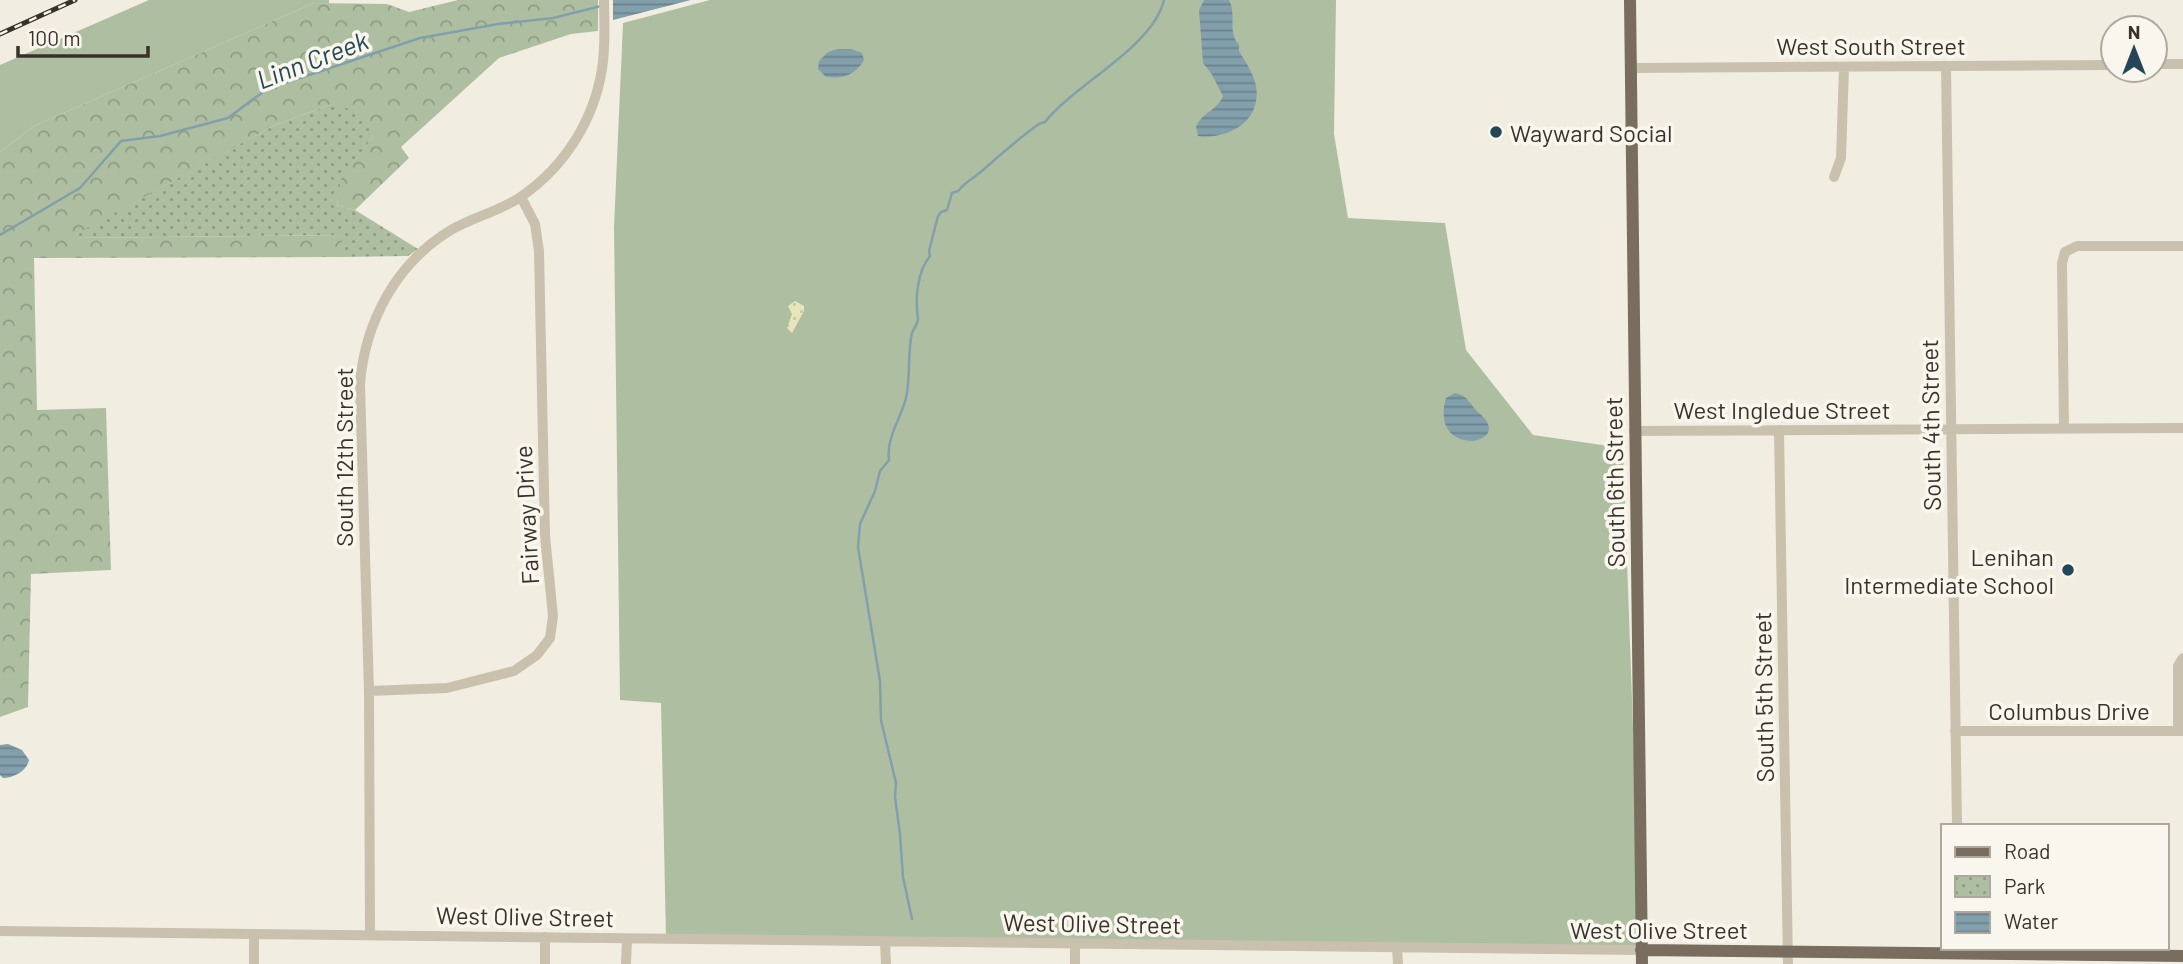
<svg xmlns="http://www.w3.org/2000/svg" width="2183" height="964" viewBox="0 0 2183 964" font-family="Barlow,sans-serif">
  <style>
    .grass { fill: #aebfa1 }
    .forest { fill: url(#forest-crowns) }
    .sand { fill: url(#sand-dots) }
    .park { fill: url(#park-dots) }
    .water { fill: url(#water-rules) }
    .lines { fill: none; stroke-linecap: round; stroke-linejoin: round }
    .stream { stroke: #829fac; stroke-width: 2.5 }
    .minor { stroke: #c9c1ad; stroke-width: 10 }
    .major { stroke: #786d5e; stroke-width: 12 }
    .rail-casing { stroke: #38322b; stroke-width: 5 }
    .rail { stroke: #f9f7ed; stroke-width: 2.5; stroke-dasharray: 8; stroke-linecap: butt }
    .poi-dot { fill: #244656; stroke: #f9f7ed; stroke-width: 2.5 }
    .labels { text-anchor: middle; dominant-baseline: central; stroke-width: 7; stroke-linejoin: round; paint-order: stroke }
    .street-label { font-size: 24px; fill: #38322b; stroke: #f9f7ed }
    .poi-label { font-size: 24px; fill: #38322b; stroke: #f9f7ed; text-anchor: start }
    .water-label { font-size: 26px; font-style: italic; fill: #244656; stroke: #f9f7ed }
  </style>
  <defs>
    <pattern id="forest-crowns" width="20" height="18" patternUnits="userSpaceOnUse" patternTransform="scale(1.75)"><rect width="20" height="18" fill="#aebfa1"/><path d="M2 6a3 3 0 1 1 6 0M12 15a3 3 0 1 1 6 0" fill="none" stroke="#8f9c83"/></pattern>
    <pattern id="sand-dots" width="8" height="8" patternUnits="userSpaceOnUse" patternTransform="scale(1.75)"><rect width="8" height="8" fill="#e9e5bb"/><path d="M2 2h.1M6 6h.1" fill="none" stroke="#c9c5a1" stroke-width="1.8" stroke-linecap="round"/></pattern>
    <pattern id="park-dots" width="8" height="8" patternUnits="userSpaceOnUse" patternTransform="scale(1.75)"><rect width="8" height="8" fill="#aebfa1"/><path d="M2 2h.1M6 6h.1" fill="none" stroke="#8f9c83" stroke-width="1.8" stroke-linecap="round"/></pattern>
    <pattern id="water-rules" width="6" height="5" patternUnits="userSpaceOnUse" patternTransform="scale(1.75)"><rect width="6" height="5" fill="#829fac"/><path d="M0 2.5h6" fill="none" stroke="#6b828c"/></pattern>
  </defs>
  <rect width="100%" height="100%" fill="#f1eee1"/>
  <path class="grass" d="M149,0h180v3h-15l-280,123 -34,26v-87z
    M710,0h626l-2,134 14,84 97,5 21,127 67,85 90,13 18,502 -975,-11 -5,-236 -41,-3 -6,-473 9,-204z"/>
  <path class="forest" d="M458,0h140v31l-27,3 -72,24 -98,89 8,11 -54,52 -18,-5 3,-27 33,-41 -41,-33 -59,22 -203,112 273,-3 -1,22 -308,1 3,152 69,-2 5,162 -80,4 -3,133 -28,10v-565l34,-26 280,-123 73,1 22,8z"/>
  <path class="sand" d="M795,301l9,5v5l-12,22 -5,-5 5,-14 -4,-8z"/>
  <path class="park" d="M332,104l31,9 10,24 -32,41 -4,27 18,5 63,39 -10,7 -66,1v-22l-273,3 204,-112z"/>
  <path class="water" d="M613,0h78l-78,20z
    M1204,0h25c8,15 -2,32 10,45v6c6,10 15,23 17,35 6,35 -27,54 -58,50l-2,-9c5,-14 22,-17 27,-31l-12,-23 -8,-10 -4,-53z
    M838,49h13l11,4 2,7c-9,15 -20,19 -38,17l-8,-8 1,-8 9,-9z
    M1455,393c14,3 15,12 24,20 39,32 -51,47 -33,-15z
    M8,744l14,6 7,10c-2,11 -16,18 -26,18l-3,-3v-30z"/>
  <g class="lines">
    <path class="stream" d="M0,235l80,-47 41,-47 39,-5 68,-18 39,-29 153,-51 78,-14 55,-6 48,-12
      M912,919l-9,-42 -3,-43 -5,-37 1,-14 -15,-63 -1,-39 -22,-134 2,-23 15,-33 5,-20 9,-11c-3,-22 12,-42 17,-62 5,-21 1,-44 6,-65 2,-5 6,-9 6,-15 -3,-19 -1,-46 12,-62l-1,-5 9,-35 3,-4 6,-2 5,-17 6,-2c8,-10 15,-12 25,-21 18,-16 36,-32 56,-46l6,-2c30,-38 108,-75 119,-122"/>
    <path class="minor" d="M2155,64h28
      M1946,66l11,760
      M1630,68l483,-3
      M1834,177l7,-19 3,-91
      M2064,429l-2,-166 3,-11 12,-6h106
      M1779,430l9,534
      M1634,431l549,-3
      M369,691l78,-3 67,-17 23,-16 13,-17 3,-22 -8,-80 -6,-285 -4,-27 -14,-27
      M1955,731h228
      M2178,731v-65l5,-8
      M0,931l1641,19
      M370,935l-1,-244 -9,-307c5,-62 36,-121 91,-154 22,-13 50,-19 71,-34 43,-30 72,-76 80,-127 4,-23 2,-46 2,-69
      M254,936v28
      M545,937v27
      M885,941l1,23
      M1075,944v20
      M1397,948l1,16
      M626,964l1,-25"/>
    <path class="major" d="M1630,0l12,964
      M1641,950l542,6"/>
    <g class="rail-casing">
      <path id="rail" d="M0,34l75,-34"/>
    </g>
    <use href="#rail" class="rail"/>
  </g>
  <g class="poi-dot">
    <circle cx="1496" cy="132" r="7"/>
    <circle cx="2068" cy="570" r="7"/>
  </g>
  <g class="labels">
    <g class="street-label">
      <text x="1871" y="45">West South Street</text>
      <text x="1782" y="409">West Ingledue Street</text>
      <text transform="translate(1930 425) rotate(-91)">South 4th Street</text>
      <text transform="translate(343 457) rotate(-90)">South 12th Street</text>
      <text transform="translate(1614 482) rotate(-91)">South 6th Street</text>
      <text transform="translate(526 515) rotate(-93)">Fairway Drive</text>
      <text transform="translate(1763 697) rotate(-91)">South 5th Street</text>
      <text x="2069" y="710">Columbus Drive</text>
      <text transform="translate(525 916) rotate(1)">West Olive Street</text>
      <text transform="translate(1092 923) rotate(1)">West Olive Street</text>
      <text x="1659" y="929">West Olive Street</text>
    </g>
    <g class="poi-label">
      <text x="1510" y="132">Wayward Social</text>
      <text x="2054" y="556" text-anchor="end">Lenihan<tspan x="2054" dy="28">Intermediate School</tspan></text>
    </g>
    <g class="water-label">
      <text transform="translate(312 59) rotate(-21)">Linn Creek</text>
    </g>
  </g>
  <rect x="1941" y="824" width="228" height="126" fill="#f9f7ed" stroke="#aca89f" stroke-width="2"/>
  <rect x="1955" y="847" width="35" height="10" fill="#786d5e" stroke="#aca89f" stroke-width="2"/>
  <text x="2004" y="859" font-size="21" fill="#38322b">Road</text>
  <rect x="1955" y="876" width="35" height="21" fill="url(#park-dots)" stroke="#aca89f" stroke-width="2"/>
  <text x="2004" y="894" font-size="21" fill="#38322b">Park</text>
  <rect x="1955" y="912" width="35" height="21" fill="url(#water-rules)" stroke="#aca89f" stroke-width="2"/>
  <text x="2004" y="929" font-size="21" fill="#38322b">Water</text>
  <g transform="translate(2134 49)"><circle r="33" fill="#f9f7ed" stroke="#aca89f" stroke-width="2"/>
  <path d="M0-5L12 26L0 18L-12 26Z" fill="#244656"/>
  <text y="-10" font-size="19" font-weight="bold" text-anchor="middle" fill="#38322b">N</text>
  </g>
  <path d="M18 46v10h130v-10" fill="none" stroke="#38322b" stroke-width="3.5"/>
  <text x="28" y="46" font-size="21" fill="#38322b" stroke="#f9f7ed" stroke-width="5" paint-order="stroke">100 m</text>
</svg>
